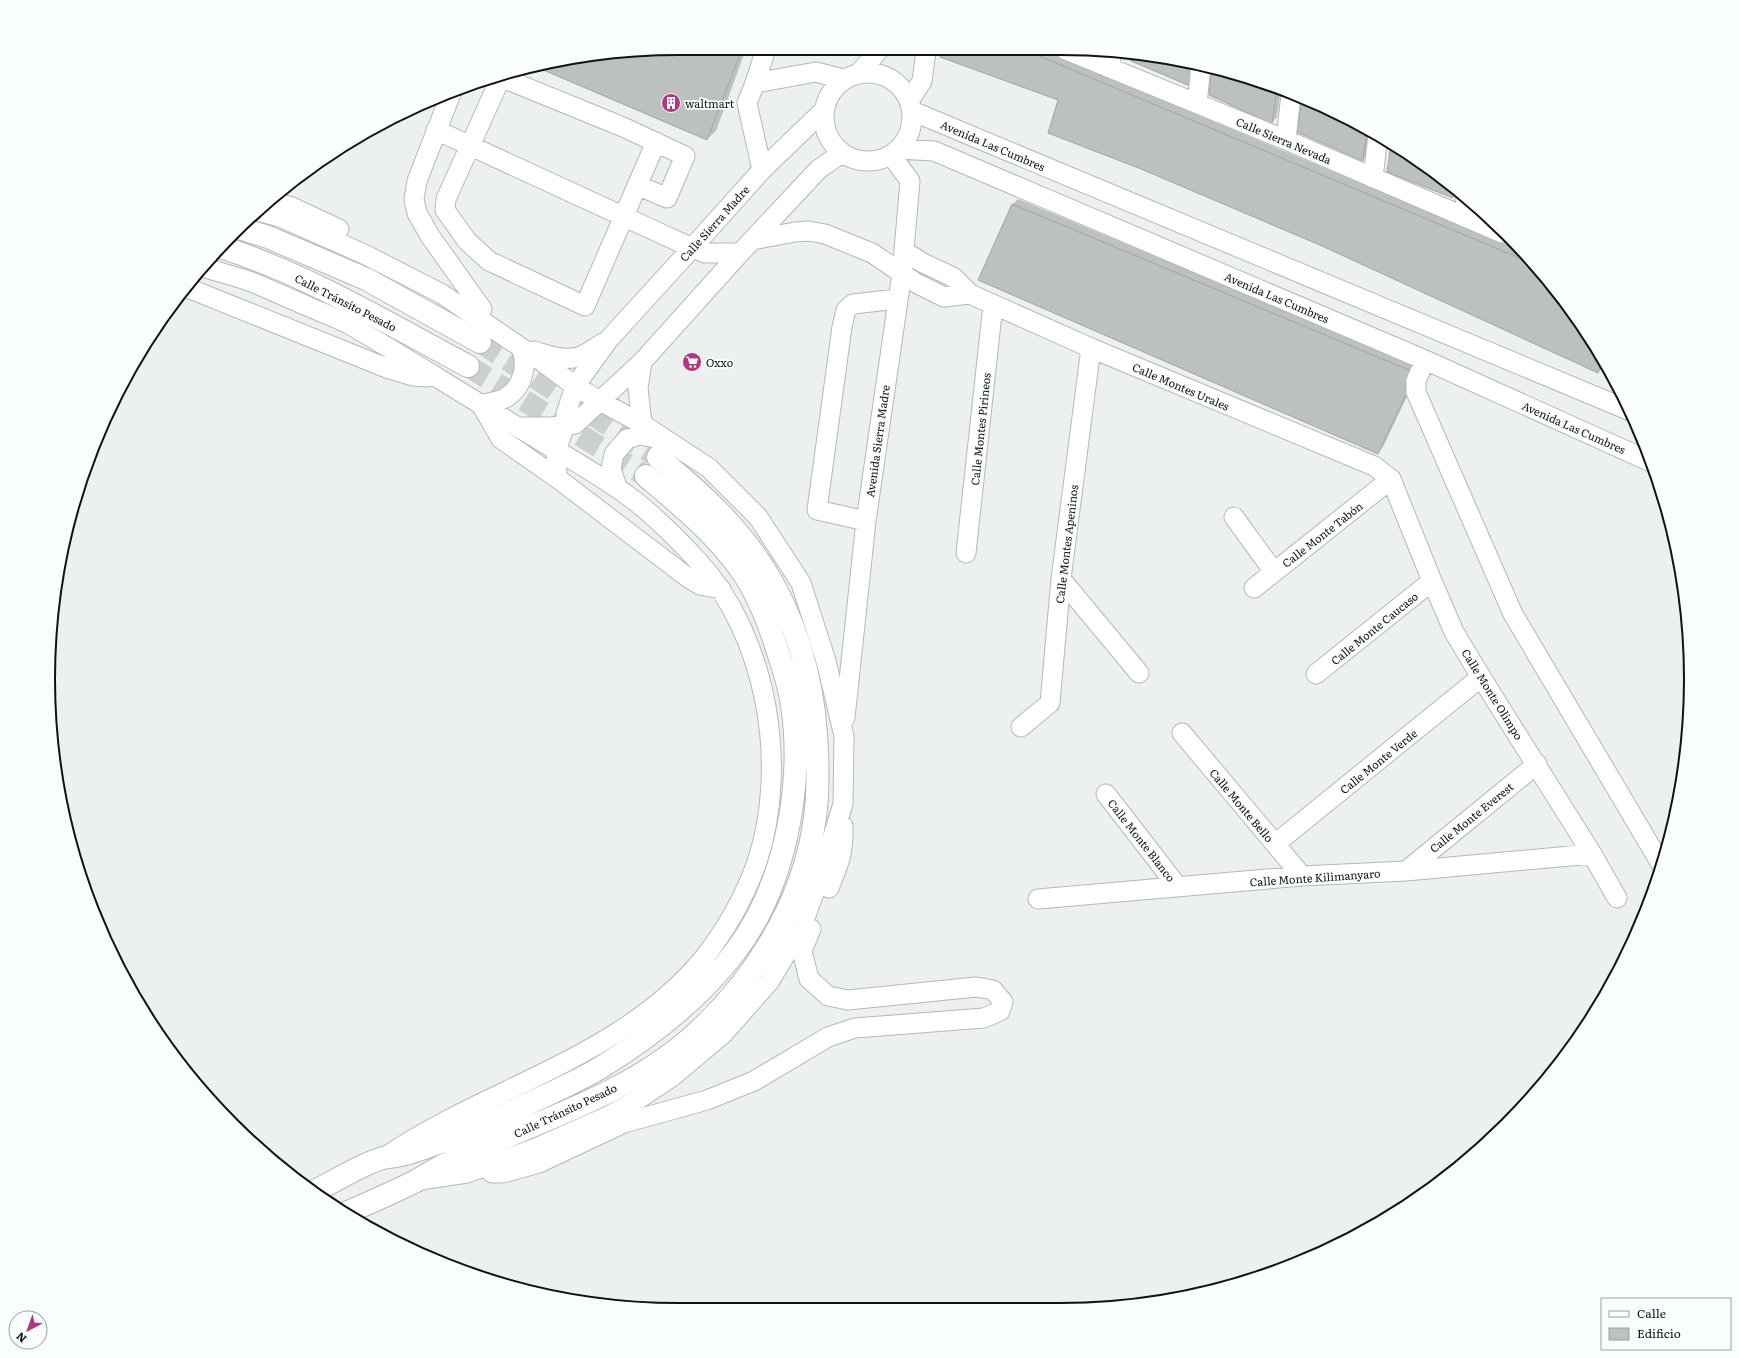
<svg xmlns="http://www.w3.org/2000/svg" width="1739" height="1358" viewBox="0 0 1739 1358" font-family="Literata,serif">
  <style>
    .shadow { fill: #0003 }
    .building { fill: #bcc0bf; stroke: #a1a6a4 }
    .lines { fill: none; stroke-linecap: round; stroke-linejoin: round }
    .major-tunnel { stroke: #cbd0ce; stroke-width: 22; stroke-dasharray: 22 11; stroke-linecap: butt }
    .minor-casing { stroke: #b4b9b7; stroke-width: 21 }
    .major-casing { stroke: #b4b9b7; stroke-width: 24 }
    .minor { stroke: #fff; stroke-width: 19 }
    .major { stroke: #fff; stroke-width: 22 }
    .labels { text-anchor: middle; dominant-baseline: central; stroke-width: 3.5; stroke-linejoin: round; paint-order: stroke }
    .poi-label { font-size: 11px; fill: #111212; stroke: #f9fefc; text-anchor: start }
    .street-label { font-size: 11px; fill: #111212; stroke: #f9fefc }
    .rim { fill: none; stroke: #111212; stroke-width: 2 }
  </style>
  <rect width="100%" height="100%" fill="#ecf1ef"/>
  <path class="shadow" d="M1043,50l479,201 12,12 71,99 -1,5 -6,5 -539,-273 -118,-43 2,-5z
    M745,52l-29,79 -9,8 -171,-73 60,-13z
    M1132,53l51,7 14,4z
    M1213,68l50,14 18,8 -4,27 -5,5 -62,-27z
    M1303,100l68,30 -3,24 -6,6z
    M1392,143l52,36 14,12 -5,5 -65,-25z
    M1018,199l403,168 -38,80 -5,6 -366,-248z"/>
  <path class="building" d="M1025,50l511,215 67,94 -5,14 -276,-127 -181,-77 -93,-36 10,-33 -118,-43 2,-6z
    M741,52l-34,88 -173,-74 62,-13z
    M1131,53l62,10 -3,23 -59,-25z
    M1212,68l51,14 14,6 -5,36 -63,-29z
    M1302,99l65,30 -4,32 -66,-29z
    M1391,143l53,36 10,9 -1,10 -66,-26z
    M1012,204l404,169 -38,81 -400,-174z"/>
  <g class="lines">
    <path class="major-tunnel" d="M480,342l178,115
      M468,366l178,110"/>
    <g class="minor-casing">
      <path id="minor" d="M1066,50l220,90 216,93
        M1109,68l3,-17
        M824 117a44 44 0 1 1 88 0a44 44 0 1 1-88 0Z
        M859,73l19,-22
        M498,76l125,51 62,29 -18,42 -30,-13
        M501,77l-55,122 -1,11 22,31 22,20 96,45 71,-164
        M755,83l10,-31
        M452,91l-35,90 -3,18 3,14 13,23 52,73
        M909,101l13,-20 4,-30
        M1197,104l4,-39
        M912,111l716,299
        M436,130l256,118 13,5h35
        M1286,140l5,-46
        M899,149l35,2 491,209 226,102
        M762,170l-15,-67 8,-20 61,-11 27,7
        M1373,178l5,-43
        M269,201l23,6 47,22
        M258,211l22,6 86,38 76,39 102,69 31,23 25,15 42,23 67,44 49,49 43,66 25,78 18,75 -1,68 -21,67 -21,58 -32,53 -46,52 -50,42 -36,24 -31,17 -70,31 -69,25 -47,7
        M1464,217l2,-18
        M752,240l43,-8 14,-1 16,3 47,19 44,30 28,14 26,-3
        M904,251l19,12 30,14 17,17 121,54 283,118 17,13
        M203,267c15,5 31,9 46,14 20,8 39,17 58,25 15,7 31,12 45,20 48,28 95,58 143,87 39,25 80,47 119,73 28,18 60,49 83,74 70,75 92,205 60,302 -12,34 -32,69 -54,97 -82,99 -215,128 -318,198
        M184,288l9,2 196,79 24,7 15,1
        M534,351c14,4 33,11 47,5 8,-3 15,-9 22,-13
        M1425,360l-9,21v11l97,222 148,250
        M642,362l-4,26 4,36
        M481,405c7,-2 15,-3 22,-6 19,-9 26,-33 18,-51
        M482,406l19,33 56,39 130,99 13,8 21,4
        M518,427h33l24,-3 67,-62 98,-109 79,-84 23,-16
        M557,478l-1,-28 9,-24 1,-12 9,-28 34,-47 83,-91 70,-78 61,-59
        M1391,479l41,102 22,51 27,45 111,177 25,44
        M617,487l-6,-18 3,-15 13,-15 12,-4 22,4
        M1234,517l40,55
        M866,521l-49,-11 25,-183 4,-17 7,-6 45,-5
        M966,553l27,-248
        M1061,579l78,94
        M1254,588l137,-109
        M1316,674l116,-93
        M845,718l21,-197 36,-248 8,-92 -19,-26
        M1021,727l29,-24 11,-124 30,-231
        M1182,733l120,143
        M1106,794l72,93
        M1275,844l206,-167
        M1406,871l131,-107
        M829,888c10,-24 15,-36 14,-62
        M1038,899l264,-23 104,-5 186,-17
        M492,1173h11l36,-10 85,-40 83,-23 47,-19 74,-44 27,-9 129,-10 16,-7 3,-9 -10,-12 -17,-3 -128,13 -20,-4 -19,-17 -7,-28 9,-22"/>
    </g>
    <g class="major-casing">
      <path id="major" d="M239,228l29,9 98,42 114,63
        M221,247c87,28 166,76 247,119
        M313,1192c23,-11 46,-27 70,-34 9,-2 18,-2 26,-5 13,-4 26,-9 39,-14 31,-11 60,-26 90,-40 22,-10 44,-20 65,-33 50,-31 96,-67 132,-114 50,-65 69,-167 57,-247 -3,-22 -11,-43 -18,-65 -8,-24 -18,-49 -33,-70 -26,-37 -61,-65 -95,-94
        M346,1213c23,-10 46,-20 68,-31 14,-8 28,-17 42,-23 80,-38 168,-62 236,-122 60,-54 110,-131 122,-213 5,-29 4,-60 2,-90 -4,-60 -22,-120 -55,-170 -30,-45 -63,-73 -103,-107"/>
    </g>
    <use href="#minor" class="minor"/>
    <use href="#major" class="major"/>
  </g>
  <defs>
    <g id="building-disc" transform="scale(1)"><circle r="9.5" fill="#b23686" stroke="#f9fefc"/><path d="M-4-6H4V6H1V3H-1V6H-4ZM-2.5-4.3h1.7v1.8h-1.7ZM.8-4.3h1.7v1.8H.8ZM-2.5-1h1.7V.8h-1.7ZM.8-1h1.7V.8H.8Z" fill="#fff"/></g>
    <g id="supermarket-disc" transform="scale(1)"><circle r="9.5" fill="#b23686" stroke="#f9fefc"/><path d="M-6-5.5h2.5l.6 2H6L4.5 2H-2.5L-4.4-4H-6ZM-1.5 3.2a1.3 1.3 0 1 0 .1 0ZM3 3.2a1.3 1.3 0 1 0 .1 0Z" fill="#fff"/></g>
  </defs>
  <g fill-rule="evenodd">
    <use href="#building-disc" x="671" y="103"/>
    <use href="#supermarket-disc" x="692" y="362"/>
  </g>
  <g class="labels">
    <g class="poi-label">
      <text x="685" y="103">waltmart</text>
      <text x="706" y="362">Oxxo</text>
    </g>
    <g class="street-label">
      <text transform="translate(1284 140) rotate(23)">Calle Sierra Nevada</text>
      <text transform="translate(993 145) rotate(23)">Avenida Las Cumbres</text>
      <text transform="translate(714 223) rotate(-48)">Calle Sierra Madre</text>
      <text transform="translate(1277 297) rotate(23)">Avenida Las Cumbres</text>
      <text transform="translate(346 302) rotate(27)">Calle Tránsito Pesado</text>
      <text transform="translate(1181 386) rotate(23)">Calle Montes Urales</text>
      <text transform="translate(1574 427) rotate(24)">Avenida Las Cumbres</text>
      <text transform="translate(980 429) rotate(-84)">Calle Montes Pirineos</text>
      <text transform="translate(877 441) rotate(-82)">Avenida Sierra Madre</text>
      <text transform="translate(1322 534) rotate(-38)">Calle Monte Tabón</text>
      <text transform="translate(1066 544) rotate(-83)">Calle Montes Apeninos</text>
      <text transform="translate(1374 628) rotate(-39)">Calle Monte Caucaso</text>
      <text transform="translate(1493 694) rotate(58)">Calle Monte Olimpo</text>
      <text transform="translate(1378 761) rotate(-39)">Calle Monte Verde</text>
      <text transform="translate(1242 805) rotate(50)">Calle Monte Bello</text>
      <text transform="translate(1471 817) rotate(-39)">Calle Monte Everest</text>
      <text transform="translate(1142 840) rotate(52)">Calle Monte Blanco</text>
      <text transform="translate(1315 877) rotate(-4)">Calle Monte Kilimanyaro</text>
      <text transform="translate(565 1110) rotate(-25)">Calle Tránsito Pesado</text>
    </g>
  </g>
  <path d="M0 0H1739V1358H0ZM679 55H1060A624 624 0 0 1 1684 679V679A624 624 0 0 1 1060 1303H679A624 624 0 0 1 55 679V679A624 624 0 0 1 679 55Z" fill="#f9fefc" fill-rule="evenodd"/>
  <path class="rim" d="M679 55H1060A624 624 0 0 1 1684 679V679A624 624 0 0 1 1060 1303H679A624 624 0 0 1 55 679V679A624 624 0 0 1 679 55Z"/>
  <rect x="1601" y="1298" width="130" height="52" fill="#f9fefc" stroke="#9ca09e"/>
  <rect x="1609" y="1311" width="20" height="6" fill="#ffffff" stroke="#9ca09e"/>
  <text x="1637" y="1318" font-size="12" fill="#111212">Calle</text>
  <rect x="1609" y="1328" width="20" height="12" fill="#bcc0bf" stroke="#9ca09e"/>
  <text x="1637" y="1338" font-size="12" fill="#111212">Edificio</text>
  <g transform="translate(28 1330) rotate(221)"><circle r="19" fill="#f9fefc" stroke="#9ca09e"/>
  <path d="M0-3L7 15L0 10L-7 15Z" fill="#b23686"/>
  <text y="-6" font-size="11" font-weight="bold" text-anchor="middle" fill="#111212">N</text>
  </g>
</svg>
